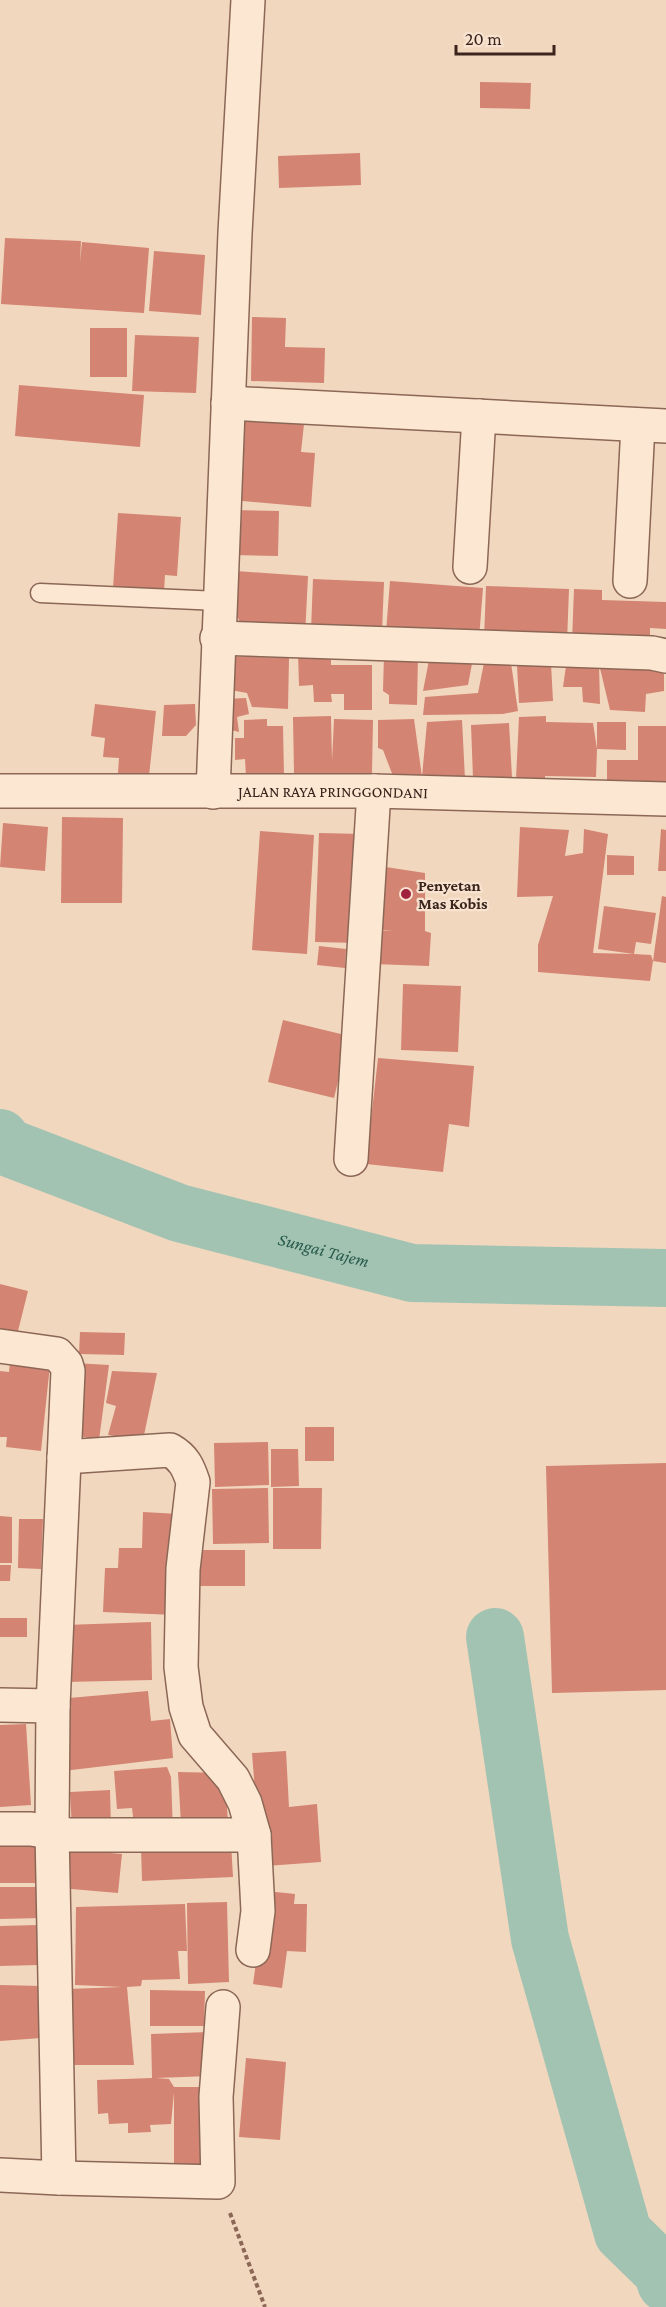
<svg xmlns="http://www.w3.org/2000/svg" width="666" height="2307" viewBox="0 0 666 2307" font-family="'Crimson Pro',serif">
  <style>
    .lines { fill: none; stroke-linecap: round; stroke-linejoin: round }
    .river { stroke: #a3c3b2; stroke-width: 58 }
    .building { fill: #d38472 }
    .lane-casing { stroke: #8c6756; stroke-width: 21 }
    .street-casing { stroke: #8c6756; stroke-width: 36 }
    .path { stroke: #8c6756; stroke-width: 4; stroke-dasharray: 4.5 3; stroke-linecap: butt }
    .lane { stroke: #fce7d3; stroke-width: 18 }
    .street { stroke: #fce7d3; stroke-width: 33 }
    .poi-dot { fill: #a1203e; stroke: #f8e3d0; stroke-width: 2 }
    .labels { text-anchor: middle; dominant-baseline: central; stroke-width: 4.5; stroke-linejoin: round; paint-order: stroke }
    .street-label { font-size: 16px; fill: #3a241c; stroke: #f8e3d0 }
    .poi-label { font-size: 16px; font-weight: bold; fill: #3a241c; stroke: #f8e3d0; text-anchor: start }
    .water-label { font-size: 18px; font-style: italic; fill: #295c4d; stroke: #f8e3d0 }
  </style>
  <rect width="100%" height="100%" fill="#f2d7bf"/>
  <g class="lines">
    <g class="river">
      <path id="s1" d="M0,1138l7,9 172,66 233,60 254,5"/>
      <path d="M495,1637l45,302 83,294 39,38 4,12"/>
    </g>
  </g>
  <path class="building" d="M480,82l51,1 -1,26 -50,-1z
    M360,153l1,32 -82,3 -1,-32z
    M5,238l76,3 -1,22 2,-21 67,6 -5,65 -143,-9z
    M154,251l51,4 -4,60 -52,-4z
    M252,317l34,1 -1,29 40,1 -1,35 -73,-2z
    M90,328h37v49h-37z
    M135,335l64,2 -3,56 -64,-2z
    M19,385l125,10 -4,52 -125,-11z
    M239,419l65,5 -3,28 14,1 -4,54 -79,-7z
    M233,510l46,1 -1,45 -46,-1z
    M118,513l63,4 -4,59 -12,-1 -1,17 -51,-4z
    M236,571l72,5 -3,60 -60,-4 -7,-14h-5z
    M313,579l71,3 -2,50 -71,-2z
    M390,581l93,7 -4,51 -93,-7z
    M486,586l83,3 -2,53 -83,-3z
    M574,589l28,1v10l64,2v27l-16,-1v15l-78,-2z
    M331,651v14h41v45h-28v-16h-13l1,8h-18l-1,-17 -14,1 -1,-34z
    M474,653l-6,32 -45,6 7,-36z
    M384,655h34l-1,50 -28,-1v-9l-6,-4z
    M222,656l67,2 -1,51 -36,-2 -5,-14 -22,-4z
    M484,663h27l7,48 -15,3 -80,1 2,-18 53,-4z
    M551,664l2,37 -34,2 -2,-38z
    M599,664h65v27l-18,3 -1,18 -35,-2 -11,-46 1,40 -17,-2 -1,-15h-19l3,-21z
    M246,698l3,16 -12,3 2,15 -12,-3 -2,-30z
    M95,704l61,7 -7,65 -31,-3 1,-15 -16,-1 2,-19 -14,-2z
    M195,704l1,21 -10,11h-24l2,-31z
    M331,716l1,45 2,-42 39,1 -1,53 -78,1 -1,-57z
    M546,716v6l47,1 4,26 -1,28 -51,-1v3h-29l3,-62z
    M267,719v7h16l1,50 -38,1 -1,-18 -10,1v-22h9v-18z
    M414,719l8,58 5,-55 35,-2 3,59 -72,-3 -10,-26 -5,-2v-28z
    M597,722h29v28l-29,-1z
    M509,723l3,54 -39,1 -2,-53z
    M638,726h28v59h-59v-25h31z
    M62,817l61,1 -1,85h-61z
    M3,823l45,4 -3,44 -45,-4z
    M520,827l49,3 -4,26 18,-3 1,-24 24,5 -15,119 41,1 -36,-5 6,-43 52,7 -5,31 -15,-2 -2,12 17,1 2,6 -3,20 -112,-9v-27l15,-49 -36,1z
    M661,829l5,1v41h-8z
    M260,831l54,4 -7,119 -55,-4z
    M319,833l43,1 -3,109 -44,-1z
    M607,855l27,1v19h-27z
    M379,866l46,7v58l6,2 -2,33 -56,-2 2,-33h18l-16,-1z
    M662,896l4,1v66l-13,-2z
    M319,946l27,3 -1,19 -28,-3z
    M403,984l58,2 -3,66 -57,-2z
    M283,1020l66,16 -15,62 -66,-16z
    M378,1058l96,8 -5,61 -20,-3 -6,48 -77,-8z
    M0,1284l28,7 -11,44 -17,-4z
    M80,1332l45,1 -1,22 -45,-1z
    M11,1351l40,4 -10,96 -35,-4 1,-10h-7v-66l9,1z
    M75,1363l34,2 -10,75 -30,-6z
    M112,1371l45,2 -14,67 -35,-5 8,-29 -10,-3z
    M305,1427h29v34h-29z
    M268,1442l1,43 -54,2 -1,-44z
    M271,1449h27l1,37 -28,1z
    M666,1463v227l-114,3 -6,-227z
    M268,1488l1,55 -56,1 -1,-55z
    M273,1488h49l-1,61h-48z
    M143,1512l36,2 -4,101 -72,-3 2,-44h13l1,-20h23z
    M0,1516l12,1v46h-12z
    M19,1519h24l-2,50 -23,-1z
    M200,1550h45v36h-45z
    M0,1565h11l-1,16h-10z
    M0,1618h27v19h-27z
    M151,1622l1,58 -86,2 -1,-57z
    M148,1691l3,30 19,-2 3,39 -110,13 -5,-72z
    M26,1724l5,81 -31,2v-82z
    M286,1751l3,56 28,-3 4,58 -55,4 -9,-49 -5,-64z
    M167,1767l4,10 2,54 -38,3 -3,-26 -15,1 -3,-38z
    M178,1772l47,1 3,50 -47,1z
    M110,1790l1,39h-39l-2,-37z
    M231,1842l2,35 -91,4 -1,-34z
    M0,1845h40v38h-40z
    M63,1849l59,5 -4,39 -58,-5z
    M0,1887h40v31l-40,1z
    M266,1891l29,3 -1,10h13l-1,48 -19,-1 -5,37 -29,-4z
    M227,1902l2,80 -41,2 -1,-81z
    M185,1904l2,47h-9l2,28 -38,1 -1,6 -14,1 7,78h-64l-3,-76 55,-2 -47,-2 1,-78z
    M38,1925l1,40 -39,1v-40z
    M0,1985l42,1 -1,52 -41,3z
    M150,1990l55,1 -1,35h-54z
    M209,2032l1,44 -54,2 13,1 5,8h28l1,84h-29v-79l-3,32 -21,1 1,7 -23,1v-10l-19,1 -1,-11 -10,1 -1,-34 55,-2 -1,-44z
    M246,2058l40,4 -6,78 -41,-3z"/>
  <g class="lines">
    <g class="lane-casing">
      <path id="lane" d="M40,593l179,8"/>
    </g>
    <g class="street-casing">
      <g id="street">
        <path d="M228,403l438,23"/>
        <path d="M470,567l9,-151"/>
        <path d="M630,581l8,-156"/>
        <path d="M217,638l435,15 14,3"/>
        <path id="s2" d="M0,791h374l292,8"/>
        <path d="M213,792l22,-559 13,-233"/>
        <path d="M351,1159l23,-368"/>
        <path d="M0,1346l57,8 9,10 2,7 -15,335"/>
        <path d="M64,1457l106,-7c14,8 18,17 23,32l-10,87 -2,98 5,40 9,28 38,44 12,24 9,32 4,76 -5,39"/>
        <path d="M0,1705l53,1 -1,125 7,347 -59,-3"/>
        <path d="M0,1829h31l39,6h184"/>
        <path d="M59,2178l159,4 -2,-85 7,-90"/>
      </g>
    </g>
    <path class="path" d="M230,2213l35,94"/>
    <use href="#lane" class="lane"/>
    <use href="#street" class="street"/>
  </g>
  <circle class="poi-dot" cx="406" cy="894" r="6"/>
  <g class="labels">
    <g class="street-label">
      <text stroke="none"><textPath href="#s2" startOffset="333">JALAN RAYA PRINGGONDANI</textPath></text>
    </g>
    <g class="poi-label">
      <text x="418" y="885">Penyetan<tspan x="418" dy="18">Mas Kobis</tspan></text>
    </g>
    <g class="water-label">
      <text stroke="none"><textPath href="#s1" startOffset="345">Sungai Tajem</textPath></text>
    </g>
  </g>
  <path d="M456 45v9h98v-9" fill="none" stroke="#3a241c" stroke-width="3"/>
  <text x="465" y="45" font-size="18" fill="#3a241c" stroke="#f8e3d0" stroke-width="4.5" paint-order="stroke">20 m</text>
</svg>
